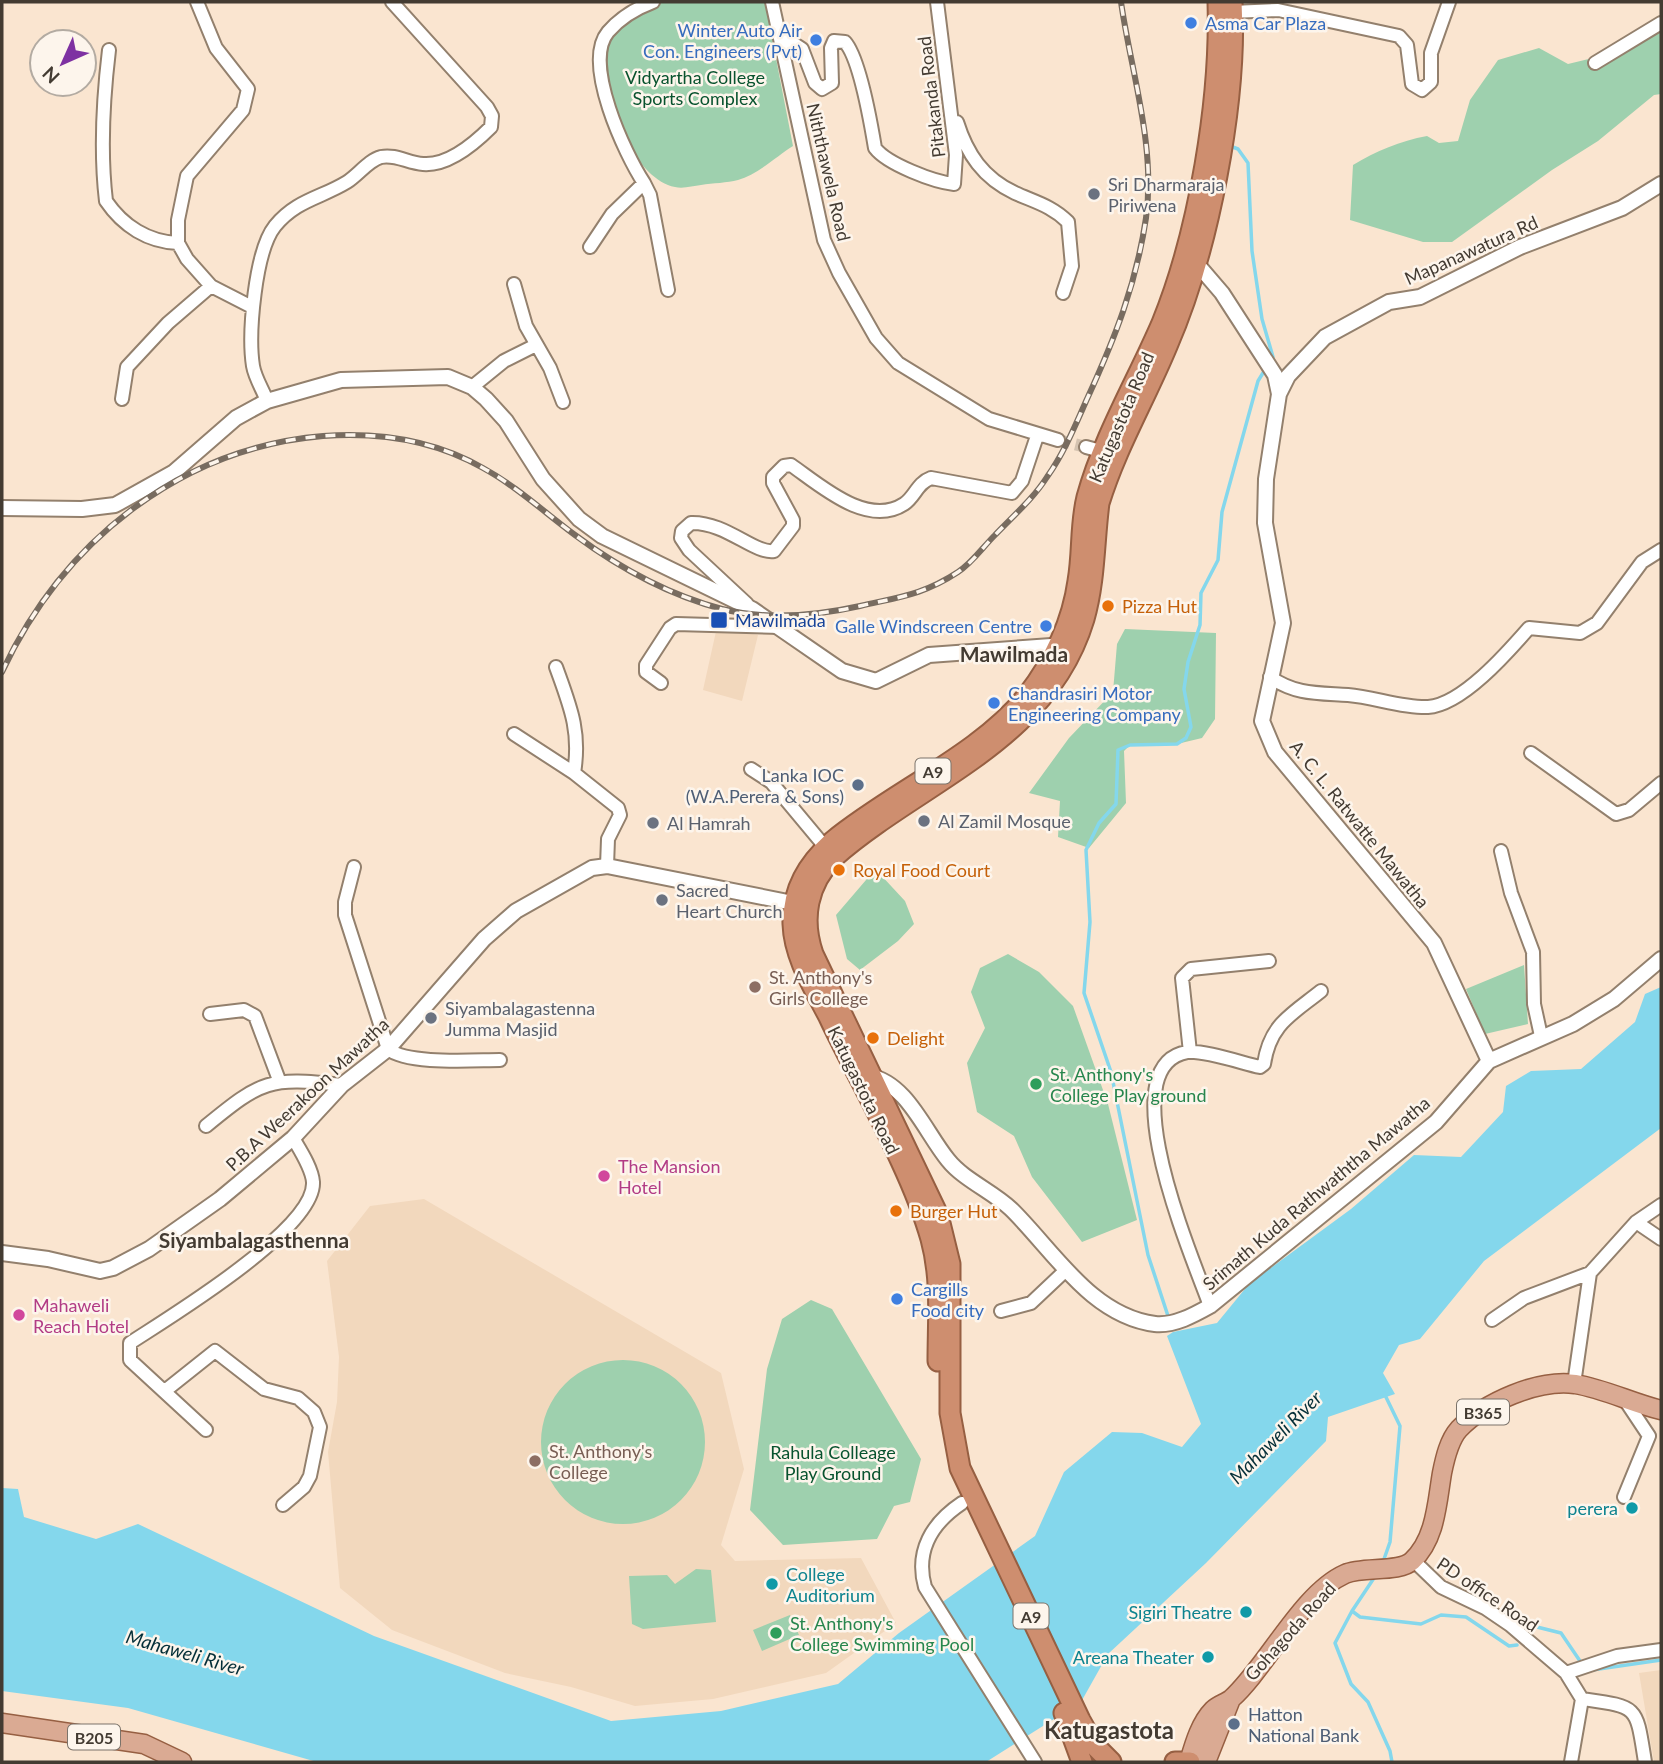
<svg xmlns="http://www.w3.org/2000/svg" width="1663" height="1764" viewBox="0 0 1663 1764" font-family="Lato,sans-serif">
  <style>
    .built { fill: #f2d8bd }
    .green { fill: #9ed0ae }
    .water { fill: #84d7ec }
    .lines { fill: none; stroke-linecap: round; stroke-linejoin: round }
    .stream { stroke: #84d7ec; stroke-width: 3.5 }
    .minor-tunnel { stroke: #d5c3b0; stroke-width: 12; stroke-dasharray: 12 6; stroke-linecap: butt }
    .minor-casing { stroke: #93806d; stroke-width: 16 }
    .tertiary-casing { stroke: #93806d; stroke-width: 18 }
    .primary-casing { stroke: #965f42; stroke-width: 21 }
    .trunk-casing { stroke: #965f42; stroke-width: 23 }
    .minor { stroke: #fff; stroke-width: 12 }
    .tertiary { stroke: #fff; stroke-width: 14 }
    .primary { stroke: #daaa93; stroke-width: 18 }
    .trunk { stroke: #ce8e6f; stroke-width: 19 }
    .rail-casing { stroke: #786c60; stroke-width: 6 }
    .rail { stroke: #fdf5ec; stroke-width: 3.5; stroke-dasharray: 10; stroke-linecap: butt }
    .shop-dot { fill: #3f7fe0; stroke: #fdf5ec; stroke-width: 2.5 }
    .worship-dot { fill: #6b7280; stroke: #fdf5ec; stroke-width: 2.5 }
    .food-dot { fill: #e8710a; stroke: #fdf5ec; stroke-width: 2.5 }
    .transit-dot { fill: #1a4fb4; stroke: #fdf5ec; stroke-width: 2.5 }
    .service-dot { fill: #5c6f8a; stroke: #fdf5ec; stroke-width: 2.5 }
    .education-dot { fill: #8d6e63; stroke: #fdf5ec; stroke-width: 2.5 }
    .leisure-dot { fill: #2e9e5b; stroke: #fdf5ec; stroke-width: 2.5 }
    .hotel-dot { fill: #d1479c; stroke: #fdf5ec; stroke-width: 2.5 }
    .culture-dot { fill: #0f9aa8; stroke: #fdf5ec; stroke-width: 2.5 }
    .labels { text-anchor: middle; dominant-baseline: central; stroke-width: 5; stroke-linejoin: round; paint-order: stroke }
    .shield { fill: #fdf5ec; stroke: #7b736a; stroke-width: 2 }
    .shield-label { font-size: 16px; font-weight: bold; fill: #433b32 }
    .shop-label { font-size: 18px; fill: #366cbe; stroke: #fdf5ec; text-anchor: start }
    .park-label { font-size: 18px; fill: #08532e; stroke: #fdf5ec }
    .street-label { font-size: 18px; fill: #433b32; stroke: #fdf5ec }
    .worship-label { font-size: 18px; fill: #5b616d; stroke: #fdf5ec; text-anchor: start }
    .food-label { font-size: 18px; fill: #c56008; stroke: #fdf5ec; text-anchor: start }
    .transit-label { font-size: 18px; fill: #164399; stroke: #fdf5ec; text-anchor: start }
    .service-label { font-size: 18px; fill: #4e5e75; stroke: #fdf5ec; text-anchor: end }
    .education-label { font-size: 18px; fill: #785e54; stroke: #fdf5ec; text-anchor: start }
    .leisure-label { font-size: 18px; fill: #27864d; stroke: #fdf5ec; text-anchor: start }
    .hotel-label { font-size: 18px; fill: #b23c85; stroke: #fdf5ec; text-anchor: start }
    .culture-label { font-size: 18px; fill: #0d838f; stroke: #fdf5ec; text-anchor: end }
    .water-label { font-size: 19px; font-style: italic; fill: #052f38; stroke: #fdf5ec }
    .quarter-label { font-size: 21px; font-weight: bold; fill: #433b32; stroke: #fdf5ec }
    .district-label { font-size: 24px; font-weight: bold; fill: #433b32; stroke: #fdf5ec }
  </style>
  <rect width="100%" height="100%" fill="#fae5d0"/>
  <path class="built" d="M717,627l41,8 -16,66 -39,-11z
    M424,1199l297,174 23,96 -23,76 14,16 126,-3 35,65 -70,50 -113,26 -78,7 -64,-19 -66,-14 -113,-43 -52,-42 -12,-136 9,-50 2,-45 -12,-96 43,-55z
    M1661,1670v92h-7l-15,-89z"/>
  <path class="green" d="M662,2h103l28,144c-16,10 -36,29 -55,34 -11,3 -25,3 -37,5 -8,1 -18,4 -26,2 -45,-8 -84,-111 -65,-150 9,-17 34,-29 52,-35z
    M1661,25v69l-7,1 -56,46 -46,29 -100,72h-29l-73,-22 3,-55c23,-14 47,-24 74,-29l12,7 19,-2 12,-41 28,-40 41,-12 29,16 33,-8z
    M1125,629l91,4 -1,86 -13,19 -25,6 -47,1 -6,6 2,52 -37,45 -31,-11 2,-36 -31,-8 40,-55 44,-46 4,-48z
    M872,873h7l26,28 9,23 -16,17 -38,29 -13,-11 -11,-44z
    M1008,954l31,18 34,34 35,98 29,116 -55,22 -50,-65 -18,-41 -37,-24 -10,-49 18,-35 -14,-36 9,-24z
    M1524,965l4,59 -43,10 -19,-45z
    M811,1300l21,9 89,150 -11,43 -16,4 -17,33 -94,6 -33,-35 17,-141 15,-50z
    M541 1442a82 82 0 1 1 164 0a82 82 0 1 1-164 0Z
    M696,1569l15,1 5,52 -73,7 -11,-5 -3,-48 38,-1 8,9z
    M790,1615l9,20 -37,16 -9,-21z"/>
  <path class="water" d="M1661,987v141l-177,133 -64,78 -21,6 -16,28 12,21 -67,23 -2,24 -120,122 -98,91 -27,48 -95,60h-669l-189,-54 -126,-17v-203l16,1 6,28 72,22 42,-15 236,112 237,85 110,-10 117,-27 61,-51 136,-97 29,-64 48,-40 30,1 40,14 19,-23 -34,-88 6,-4 44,-9 32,-39 102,-75 63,-54 47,2 42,-45 3,-26 25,-15 50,-2 54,-47 10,-28z"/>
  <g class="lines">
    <path class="stream" d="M1230,146l8,3 10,14 4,88 10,68 11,38 -3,4
      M1169,1319l-21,-64 -37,-183 -27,-79 6,-71 -4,-72 13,-27 17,-19 2,-54 12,-5 47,-1 9,-6 5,-11 -7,-38 4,-27 12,-37 1,-32 17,-33 4,-48 36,-131 8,-13
      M1383,1562l7,-20 10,-116 -16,-33
      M1376,1575l-24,36 8,6 61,7 20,-9 25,2 43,29 8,-1
      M1352,1611l-17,32 16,41 17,18 22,49 2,11
      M1532,1628l5,-1 24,6 19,28
      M1592,1670l69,-10"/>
    <path class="minor-tunnel" d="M1058,440l28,7"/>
    <g class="minor-casing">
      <path id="minor" d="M197,2l19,46 32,41 -5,21 -56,66 -9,44v23l9,16 24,27 41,21
        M772,2l52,238 15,33 37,65 22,25 91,56 69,21
        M1232,12l46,-2 121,26 8,9 5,39 10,6 9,-8v-29l18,-51
        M779,34l23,15 13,34 7,6 10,-6 -1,-35 3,-7 11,1c15,17 26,82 30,106 12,16 59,34 79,36l2,-29 -19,-153
        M109,50c-6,50 -9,101 -3,151 17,25 42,41 72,42
        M1595,63l66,-40
        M957,122c10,32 26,56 58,71 20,9 37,13 53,29l4,44 -9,27
        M644,183l6,12 18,95
        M590,247l22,-33 32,-31c-19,-29 -62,-120 -36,-151 12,-14 29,-24 45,-30
        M514,284l12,42 24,42 13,34
        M472,387l32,-26 32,-16
        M122,399l5,-32 41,-44 43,-37
        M267,401c-4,-11 -12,-23 -14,-35 -5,-32 2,-115 22,-140 21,-26 46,-28 72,-44 11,-7 22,-22 34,-25 15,-3 27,6 42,7 25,2 52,-21 68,-37l1,-11 -5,-9 -95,-105
        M1086,447l22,6
        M747,604l-58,-54 -8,-12 1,-7 9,-8c35,-1 63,31 83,28l19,-25v-6l-20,-37v-6l11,-11 7,-1c29,20 76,63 113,39 11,-7 13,-21 27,-26l81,15 10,-12 15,-45
        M556,667c14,39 25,64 18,106
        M1270,677c26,18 48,16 78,18 26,2 54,13 80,12 34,-2 80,-55 101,-79l51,5 17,-10 45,-61 19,-12
        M661,683l-15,-11v-7l24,-37 6,-4 104,3
        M514,734l60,39 44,35 2,7 -12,24 -1,27
        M1531,753l85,61 13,-4 32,-27
        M751,769l20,13 55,66
        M1501,851l10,42 22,59 1,52 7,32
        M354,867l-9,35v13l43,134c20,16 85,11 112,11
        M210,1014l34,-4 11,6 24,64
        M1190,1052l-8,-74 9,-9 78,-8
        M206,1126c56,-46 63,-49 136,-41
        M1636,1222l25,17
        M1210,1306c-15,-43 -102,-240 -23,-254 17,-2 55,11 73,15l4,-3c6,-40 27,-49 57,-73
        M1001,1311l30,-8 34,-32
        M1492,1320l32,-22 66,-25
        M1574,1384l16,-111 46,-51 25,-17
        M166,1390l49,-39 49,38 34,9 16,14 6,15 -10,49 -6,11 -21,18
        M206,1430l-76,-70v-17c38,-25 186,-114 183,-161 -1,-14 -13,-32 -20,-44
        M1624,1497l25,-61 -24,-36
        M962,1503c-30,20 -47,48 -37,84l110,175
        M1413,1560l28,27 44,21 25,17 56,48 51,-17 44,-6
        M1566,1673l16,26c57,8 54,6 63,63
        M1571,1762l11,-63"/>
    </g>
    <g class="tertiary-casing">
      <path id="tertiary" d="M1191,257l31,36 53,82 4,19 -13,85 -1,44 18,100 -21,98 13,31 159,191 55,118
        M1279,394l9,-18 37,-39 64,-35 31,-5 100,-50 102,-39 39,-24
        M2,508l80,1 33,-4 59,-33 62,-54 31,-17 74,-21 107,-3 24,10 14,12 20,22 37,58 36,40 23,17 150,73 90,62 34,10 53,-26 136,-10
        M869,1076c38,7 56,56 79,84 16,20 44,31 63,49 42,41 80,107 144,115 19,2 39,-9 55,-18l226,-184 53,-61 84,-37 41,-25 47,-40
        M2,1253l46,6 52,12 13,-3 36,-19 71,-50 73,-61 49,-53 46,-36 96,-110 32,-28 76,-43 15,-2 196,39"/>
    </g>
    <g class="primary-casing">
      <path id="primary" d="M2,1723l142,21 38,18
        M1189,1762c5,-17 11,-39 24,-52 5,-5 13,-7 18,-11 35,-31 71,-106 114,-125 18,-8 54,-1 67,-13 24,-22 25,-59 30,-88 3,-15 7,-33 17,-44 26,-27 79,-50 116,-45 30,5 57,19 86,26
        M1206,1762l25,-63"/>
    </g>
    <g class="trunk-casing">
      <path id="trunk" d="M938,1361c0,-41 4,-82 -7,-122 -20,-71 -70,-154 -102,-222 -15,-29 -35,-60 -36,-93 -1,-35 15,-60 40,-83 58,-48 148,-87 194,-145 26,-34 45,-72 51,-115 5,-28 2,-56 9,-84 17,-61 50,-116 75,-174 37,-91 59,-223 56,-321
        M1064,1713l18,49
        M1111,1762l-17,-17 -14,-25 -120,-252 -10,-55v-149l-12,-49 -125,-261c-12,-35 -6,-70 21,-97 88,-77 213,-115 250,-238 11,-38 10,-78 15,-116 17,-55 46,-104 68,-157 41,-94 70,-242 65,-344
        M1175,1762h15"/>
    </g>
    <use href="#minor" class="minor"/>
    <use href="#tertiary" class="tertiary"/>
    <use href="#primary" class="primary"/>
    <use href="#trunk" class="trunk"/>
    <g class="rail-casing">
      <path id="rail" d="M2,672c60,-129 177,-224 321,-236 55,-4 111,4 160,32 33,18 61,44 92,67 43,32 94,60 147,74 45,11 93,7 138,-3 39,-9 63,-11 98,-34 14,-9 25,-25 37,-37 18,-19 38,-36 52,-58 17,-24 28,-51 40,-78 28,-61 49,-114 59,-181 10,-72 -15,-146 -25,-216"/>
    </g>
    <use href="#rail" class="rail"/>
  </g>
  <g class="shop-dot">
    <circle cx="1191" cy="23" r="7"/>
    <circle cx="816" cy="40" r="7"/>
    <circle cx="1046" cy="626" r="7"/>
    <circle cx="994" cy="703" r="7"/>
    <circle cx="897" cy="1299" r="7"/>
  </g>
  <g class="worship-dot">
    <circle cx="1094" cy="194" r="7"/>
    <circle cx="924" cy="821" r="7"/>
    <circle cx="653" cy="823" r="7"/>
    <circle cx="662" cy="900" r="7"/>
    <circle cx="431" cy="1018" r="7"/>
  </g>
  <g class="food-dot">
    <circle cx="1108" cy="606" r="7"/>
    <circle cx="839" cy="870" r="7"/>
    <circle cx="873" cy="1038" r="7"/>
    <circle cx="896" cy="1211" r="7"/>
  </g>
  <rect class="transit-dot" x="710" y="611" width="18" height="18" rx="3.5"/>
  <g class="service-dot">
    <circle cx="858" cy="785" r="7"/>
    <circle cx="1234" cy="1724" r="7"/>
  </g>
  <g class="education-dot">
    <circle cx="755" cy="987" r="7"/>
    <circle cx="535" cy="1461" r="7"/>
  </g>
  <g class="leisure-dot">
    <circle cx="1036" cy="1084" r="7"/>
    <circle cx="776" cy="1633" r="7"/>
  </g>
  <g class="hotel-dot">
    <circle cx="604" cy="1176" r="7"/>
    <circle cx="19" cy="1315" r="7"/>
  </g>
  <g class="culture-dot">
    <circle cx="1632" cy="1508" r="7"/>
    <circle cx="772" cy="1584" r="7"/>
    <circle cx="1246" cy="1612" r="7"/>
    <circle cx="1208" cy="1657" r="7"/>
  </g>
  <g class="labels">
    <g class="shield">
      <rect x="915.5" y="758.5" width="35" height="25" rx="5"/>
      <rect x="1457" y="1399.5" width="52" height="25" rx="5"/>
      <rect x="1013.5" y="1603.5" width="35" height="25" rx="5"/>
      <rect x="68" y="1724.5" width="52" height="25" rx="5"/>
    </g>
    <g class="shield-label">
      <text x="933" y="771">A9</text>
      <text x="1483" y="1412">B365</text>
      <text x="1031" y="1616">A9</text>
      <text x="94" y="1737">B205</text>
    </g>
    <g class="shop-label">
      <text x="1205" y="23">Asma Car Plaza</text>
      <text x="802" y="30" text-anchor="end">Winter Auto Air<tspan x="802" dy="21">Con. Engineers (Pvt)</tspan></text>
      <text x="1032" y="626" text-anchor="end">Galle Windscreen Centre</text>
      <text x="1008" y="693">Chandrasiri Motor<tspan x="1008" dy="21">Engineering Company</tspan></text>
      <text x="911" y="1289">Cargills<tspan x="911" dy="21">Food city</tspan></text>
    </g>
    <g class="park-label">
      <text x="695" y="77">Vidyartha College<tspan x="695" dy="21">Sports Complex</tspan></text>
      <text x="833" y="1452">Rahula Colleage<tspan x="833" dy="21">Play Ground</tspan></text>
    </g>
    <g class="street-label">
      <text transform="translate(931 97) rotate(-97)">Pitakanda Road</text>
      <text transform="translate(829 172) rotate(77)">Niththawela Road</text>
      <text transform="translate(1471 250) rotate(-24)">Mapanawatura Rd</text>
      <text transform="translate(1121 417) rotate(-67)">Katugastota Road</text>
      <text transform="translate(1360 824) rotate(51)">A. C. L. Ratwatte Mawatha</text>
      <text transform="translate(864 1090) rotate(64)">Katugastota Road</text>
      <text transform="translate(307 1094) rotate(-43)">P.B.A Weerakoon Mawatha</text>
      <text transform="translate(1316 1193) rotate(-40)">Srimath Kuda Rathwaththa Mawatha</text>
      <text transform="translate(1488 1594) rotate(34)">PD office Road</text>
      <text transform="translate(1290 1631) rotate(-48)">Gohagoda Road</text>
    </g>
    <g class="worship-label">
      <text x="1108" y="184">Sri Dharmaraja<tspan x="1108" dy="21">Piriwena</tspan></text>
      <text x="938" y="821">Al Zamil Mosque</text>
      <text x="667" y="823">Al Hamrah</text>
      <text x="676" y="890">Sacred<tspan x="676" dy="21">Heart Church</tspan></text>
      <text x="445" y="1008">Siyambalagastenna<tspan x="445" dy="21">Jumma Masjid</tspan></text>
    </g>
    <g class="food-label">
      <text x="1122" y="606">Pizza Hut</text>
      <text x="853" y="870">Royal Food Court</text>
      <text x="887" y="1038">Delight</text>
      <text x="910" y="1211">Burger Hut</text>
    </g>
    <g class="transit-label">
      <text x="735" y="620">Mawilmada</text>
    </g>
    <g class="service-label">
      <text x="844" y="775">Lanka IOC<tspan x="844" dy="21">(W.A.Perera &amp; Sons)</tspan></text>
      <text x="1248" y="1714" text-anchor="start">Hatton<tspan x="1248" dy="21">National Bank</tspan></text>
    </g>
    <g class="education-label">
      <text x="769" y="977">St. Anthony's<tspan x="769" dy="21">Girls College</tspan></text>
      <text x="549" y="1451">St. Anthony's<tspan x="549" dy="21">College</tspan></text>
    </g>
    <g class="leisure-label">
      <text x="1050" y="1074">St. Anthony's<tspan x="1050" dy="21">College Play ground</tspan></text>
      <text x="790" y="1623">St. Anthony's<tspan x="790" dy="21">College Swimming Pool</tspan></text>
    </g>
    <g class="hotel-label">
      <text x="618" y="1166">The Mansion<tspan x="618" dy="21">Hotel</tspan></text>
      <text x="33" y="1305">Mahaweli<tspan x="33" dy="21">Reach Hotel</tspan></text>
    </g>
    <g class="culture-label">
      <text x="1618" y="1508">perera</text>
      <text x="786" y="1574" text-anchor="start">College<tspan x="786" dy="21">Auditorium</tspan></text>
      <text x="1232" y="1612">Sigiri Theatre</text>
      <text x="1194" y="1657">Areana Theater</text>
    </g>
    <g class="water-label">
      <text transform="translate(1275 1437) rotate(-45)">Mahaweli River</text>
      <text transform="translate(185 1652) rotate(16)">Mahaweli River</text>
    </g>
    <g class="quarter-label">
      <text x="1014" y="653">Mawilmada</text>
      <text x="254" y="1239">Siyambalagasthenna</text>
    </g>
    <g class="district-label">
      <text x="1109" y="1729">Katugastota</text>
    </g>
  </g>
  <rect width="1663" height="1764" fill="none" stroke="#433b32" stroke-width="7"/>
  <g transform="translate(63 63) rotate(225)"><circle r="33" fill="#fdf5ec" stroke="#b3aba2" stroke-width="2"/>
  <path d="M0-5L12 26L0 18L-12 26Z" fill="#7e31a2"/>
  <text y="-10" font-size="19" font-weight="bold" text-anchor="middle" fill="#433b32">N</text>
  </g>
</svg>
